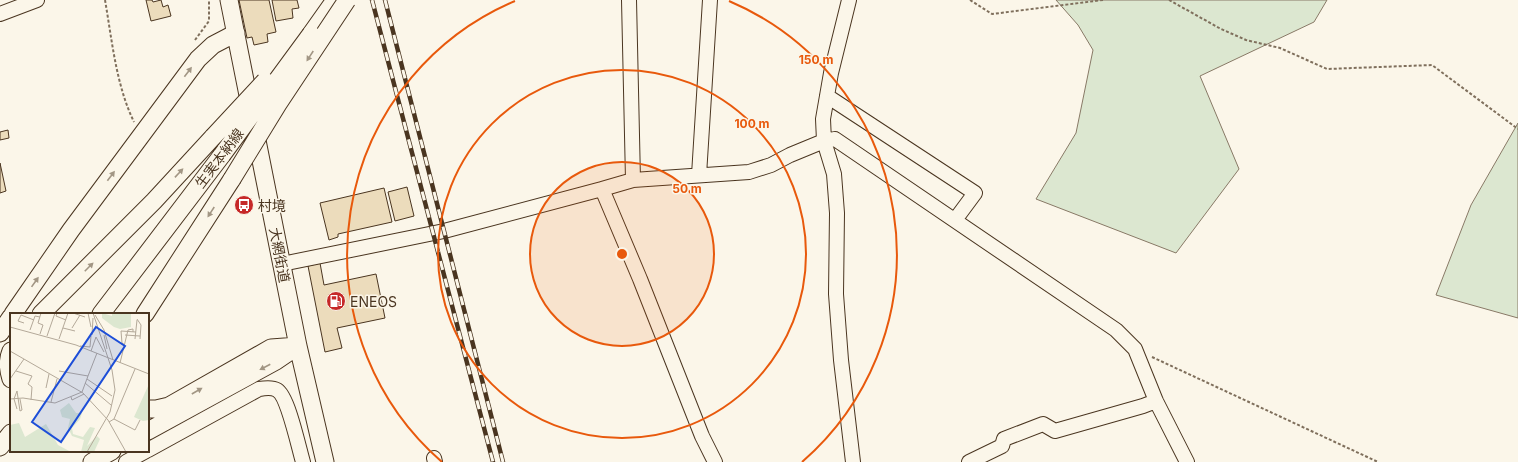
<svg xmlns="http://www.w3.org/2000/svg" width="1518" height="462" viewBox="0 0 1518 462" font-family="Inter,'Noto Sans JP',sans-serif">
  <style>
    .green { fill: #dce7d0; stroke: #887966 }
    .building { fill: #ecdcbc; stroke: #4a3520 }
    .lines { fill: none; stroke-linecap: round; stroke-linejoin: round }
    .minor-casing { stroke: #4a3520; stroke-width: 16 }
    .major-casing { stroke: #4a3520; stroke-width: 19 }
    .path { stroke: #7f6f5c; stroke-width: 2; stroke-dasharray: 3 2; stroke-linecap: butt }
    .minor { stroke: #fbf6e9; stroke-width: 14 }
    .major { stroke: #fbf6e9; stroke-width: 17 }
    .rail-casing { stroke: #4a3520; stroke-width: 4.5 }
    .rail { stroke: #fbf6e9; stroke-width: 3; stroke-dasharray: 9; stroke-linecap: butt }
    .major-bridge-casing { stroke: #4a3520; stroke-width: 19; stroke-linecap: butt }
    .major-bridge { stroke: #fbf6e9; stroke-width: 17 }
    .oneway { fill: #a29684 }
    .ring { fill: none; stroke: #e8590c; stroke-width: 2 }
    .labels { text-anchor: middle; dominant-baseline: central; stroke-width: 3; stroke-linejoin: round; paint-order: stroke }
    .street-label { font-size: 14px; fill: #4a3520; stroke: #fbf6e9 }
    .poi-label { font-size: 14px; fill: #4a3520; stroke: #fbf6e9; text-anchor: start }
    .inset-road { fill: none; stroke: #b4a999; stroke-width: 1 }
    .view { fill: #1d4ed8; fill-opacity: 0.15; stroke: #1d4ed8; stroke-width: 2 }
    .inset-edge { fill: none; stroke: #4a3520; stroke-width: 2 }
    .centre { fill: #e8590c; stroke: #fbf6e9; stroke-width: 2 }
    .ring-label { font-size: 12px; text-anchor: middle; font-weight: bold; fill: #e8590c; stroke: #fbf6e9; stroke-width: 3; stroke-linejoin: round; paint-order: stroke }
  </style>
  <rect width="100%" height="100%" fill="#fbf6e9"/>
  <path class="green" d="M1056,0h271l-13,22 -114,54 39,93 -63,84 -140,-54 40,-66 17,-83 -15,-25z
    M1518,123v195l-82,-23 35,-90z"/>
  <path class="building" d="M146,0h6l1,2 8,-2 2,7 5,-2 3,11 -20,5z
    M239,0h30l7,32 -9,2 1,8 -14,3 -2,-8 -5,1z
    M272,0h25l2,8 -7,1 1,9 -17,3z
    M8,130l1,8 -9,2v-8z
    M0,163l6,28 -6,2z
    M407,187l7,29 -19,5 -7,-29z
    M384,188l8,34 -54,12v3l-9,3 -9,-37z
    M320,263l4,22 52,-11 9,44 -48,10 5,20 -17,4 -17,-86z"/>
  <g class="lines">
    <g class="minor-casing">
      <path id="minor" d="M629,0l4,180
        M849,0l-18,73 -8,46 1,22 10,33 3,39 -1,81 5,66 12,102
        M0,14l37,-14
        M827,96l148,97 -20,27
        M699,175l11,-175
        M282,264l162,-33 158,-42
        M148,450l111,-61c6,-1 13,-2 18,1 11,6 22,59 26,72
        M434,458l1,4
        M126,462l20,-11
        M715,462l-13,-26 -62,-157 -38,-90 31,-9 116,-8 22,-7 19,-10 34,-14 11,-2 281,191 19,19 21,52 31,61
        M969,462l33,-16 2,-7 39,-15 12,7 88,-25 13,-5"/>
    </g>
    <g class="major-casing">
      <path id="major" d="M229,0l69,346 27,116
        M311,34l24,-34
        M13,314l58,-84 127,-171 15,-14 23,-12
        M41,314l113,-113 59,-64
        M101,314l121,-159
        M145,314l87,-135
        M0,333l11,-16
        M11,351c-4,10 -3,18 0,28
        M148,409h8l13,-3 102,-58 27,-2
        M148,431l128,-70 22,-15
        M0,447l11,-14
        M92,462l20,-11"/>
    </g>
    <path class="path" d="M105,0c7,40 11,85 29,122
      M970,0l22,14 111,-14
      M1169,0l52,29 25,11 34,8 47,21 105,-4 86,64
      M195,40l14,-19v-21
      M1152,357l226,105"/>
    <use href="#minor" class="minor"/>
    <use href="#major" class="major"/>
    <g class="rail-casing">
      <path id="rail" d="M372,0l121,462
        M385,0l118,462"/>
    </g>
    <use href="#rail" class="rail"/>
    <g class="major-bridge-casing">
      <path id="major-bridge" d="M213,137l52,-56
        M222,155l89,-121
        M232,179l46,-75 69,-104"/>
    </g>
    <use href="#major-bridge" class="major-bridge"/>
  </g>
  <defs><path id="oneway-solid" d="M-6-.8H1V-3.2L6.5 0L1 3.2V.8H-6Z"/></defs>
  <g class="oneway">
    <use href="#oneway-solid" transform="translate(310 56) rotate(123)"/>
    <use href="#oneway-solid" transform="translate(188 72) rotate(-53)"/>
    <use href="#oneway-solid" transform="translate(179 173) rotate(-47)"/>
    <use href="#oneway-solid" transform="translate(111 176) rotate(-53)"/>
    <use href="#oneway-solid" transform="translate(211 212) rotate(123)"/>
    <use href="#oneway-solid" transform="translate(89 267) rotate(-45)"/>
    <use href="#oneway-solid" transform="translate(35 282) rotate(-55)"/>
    <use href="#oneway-solid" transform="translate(265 367) rotate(152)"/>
    <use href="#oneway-solid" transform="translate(197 391) rotate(-30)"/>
  </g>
  <circle cx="622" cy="254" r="92" fill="#e8590c" fill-opacity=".12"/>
  <g class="ring">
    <circle cx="622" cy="254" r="92"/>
    <circle cx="622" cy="254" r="184"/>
    <path d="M442 462A275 275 0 0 1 515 1M729 1A275 275 0 0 1 802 462"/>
  </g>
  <defs>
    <g id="bus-disc" transform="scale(1)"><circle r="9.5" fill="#c62828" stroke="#fbf6e9"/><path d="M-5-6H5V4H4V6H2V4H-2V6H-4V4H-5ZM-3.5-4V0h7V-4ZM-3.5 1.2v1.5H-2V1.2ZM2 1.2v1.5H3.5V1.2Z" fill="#fff"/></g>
    <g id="fuel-disc" transform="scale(1)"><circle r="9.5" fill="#c62828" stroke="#fbf6e9"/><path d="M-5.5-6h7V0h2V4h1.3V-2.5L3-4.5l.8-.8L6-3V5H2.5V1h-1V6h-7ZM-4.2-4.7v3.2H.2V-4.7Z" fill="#fff"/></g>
  </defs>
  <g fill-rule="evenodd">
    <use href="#bus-disc" x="244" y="205"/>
    <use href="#fuel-disc" x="336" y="301"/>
  </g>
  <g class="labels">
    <g class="street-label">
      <text transform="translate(219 158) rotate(-53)">生実本納線</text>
      <text transform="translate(280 255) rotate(79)">大網街道</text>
    </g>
    <g class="poi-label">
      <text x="258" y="205">村境</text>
      <text x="350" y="301">ENEOS</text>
    </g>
  </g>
  <g transform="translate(10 313)">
    <rect width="139" height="139" fill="#fbf6e9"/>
    <path d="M92,0l10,3v-3h19v14l-11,2 -6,-2 -12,-9zM139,71v36l-6,1 -9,-4zM59,90l7,10h6l-2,6 -8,9 1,6 10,3 7,-10 5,1 -8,18 10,-10 3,3 -6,13h-13l3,-12 -12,-4 -4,-8 2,-9 -8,-2 -2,-7zM9,110l6,14 21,-13 12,21 13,7h-61v-27z" fill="#dce7d0"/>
    <path class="inset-road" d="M47,0l-1,3 10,4M63,0l12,4M78,0l3,14M85,2l9,15 9,30M127,6l4,6 -1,14M14,10l-6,-2 3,-6 13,5M0,14l66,18 73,29M53,15l12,3M62,15l8,-13M20,17l5,-14 5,1M30,21l3,-9 -5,-2 3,-10M82,22l1,-17M94,22l3,14M115,22l15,1M37,23l8,-23M49,26l9,-26M125,26l2,-19M115,32l-3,-2 -1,-12 15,1M70,33l10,1 1,-11M0,38l73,42 25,27 18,32M81,38l5,-14 8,15M110,50l8,-33 5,-1v3M6,58l16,5 -4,8 4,3 -1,13M49,58l29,5 -6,16M78,63l9,-23M0,66l14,-20M77,66l25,17M75,70l26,22M36,75l3,-14M61,84l1,3 12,-6M0,86l13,-1 32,5 27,-11M41,89l6,-23M7,96l-3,-10 3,-8 3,20 2,-1 -2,-11M104,106l21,11 5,-10M99,109l5,-3 21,-50M77,139l23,-40 5,-22 -3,-20 -19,-57"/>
    <path class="view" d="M86,14l29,19 -64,96 -29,-20z"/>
    <rect width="139" height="139" class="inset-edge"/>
  </g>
  <circle cx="622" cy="254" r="6" class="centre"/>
  <g class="ring-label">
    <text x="816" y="64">150 m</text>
    <text x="752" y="128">100 m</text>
    <text x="687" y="193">50 m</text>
  </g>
</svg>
